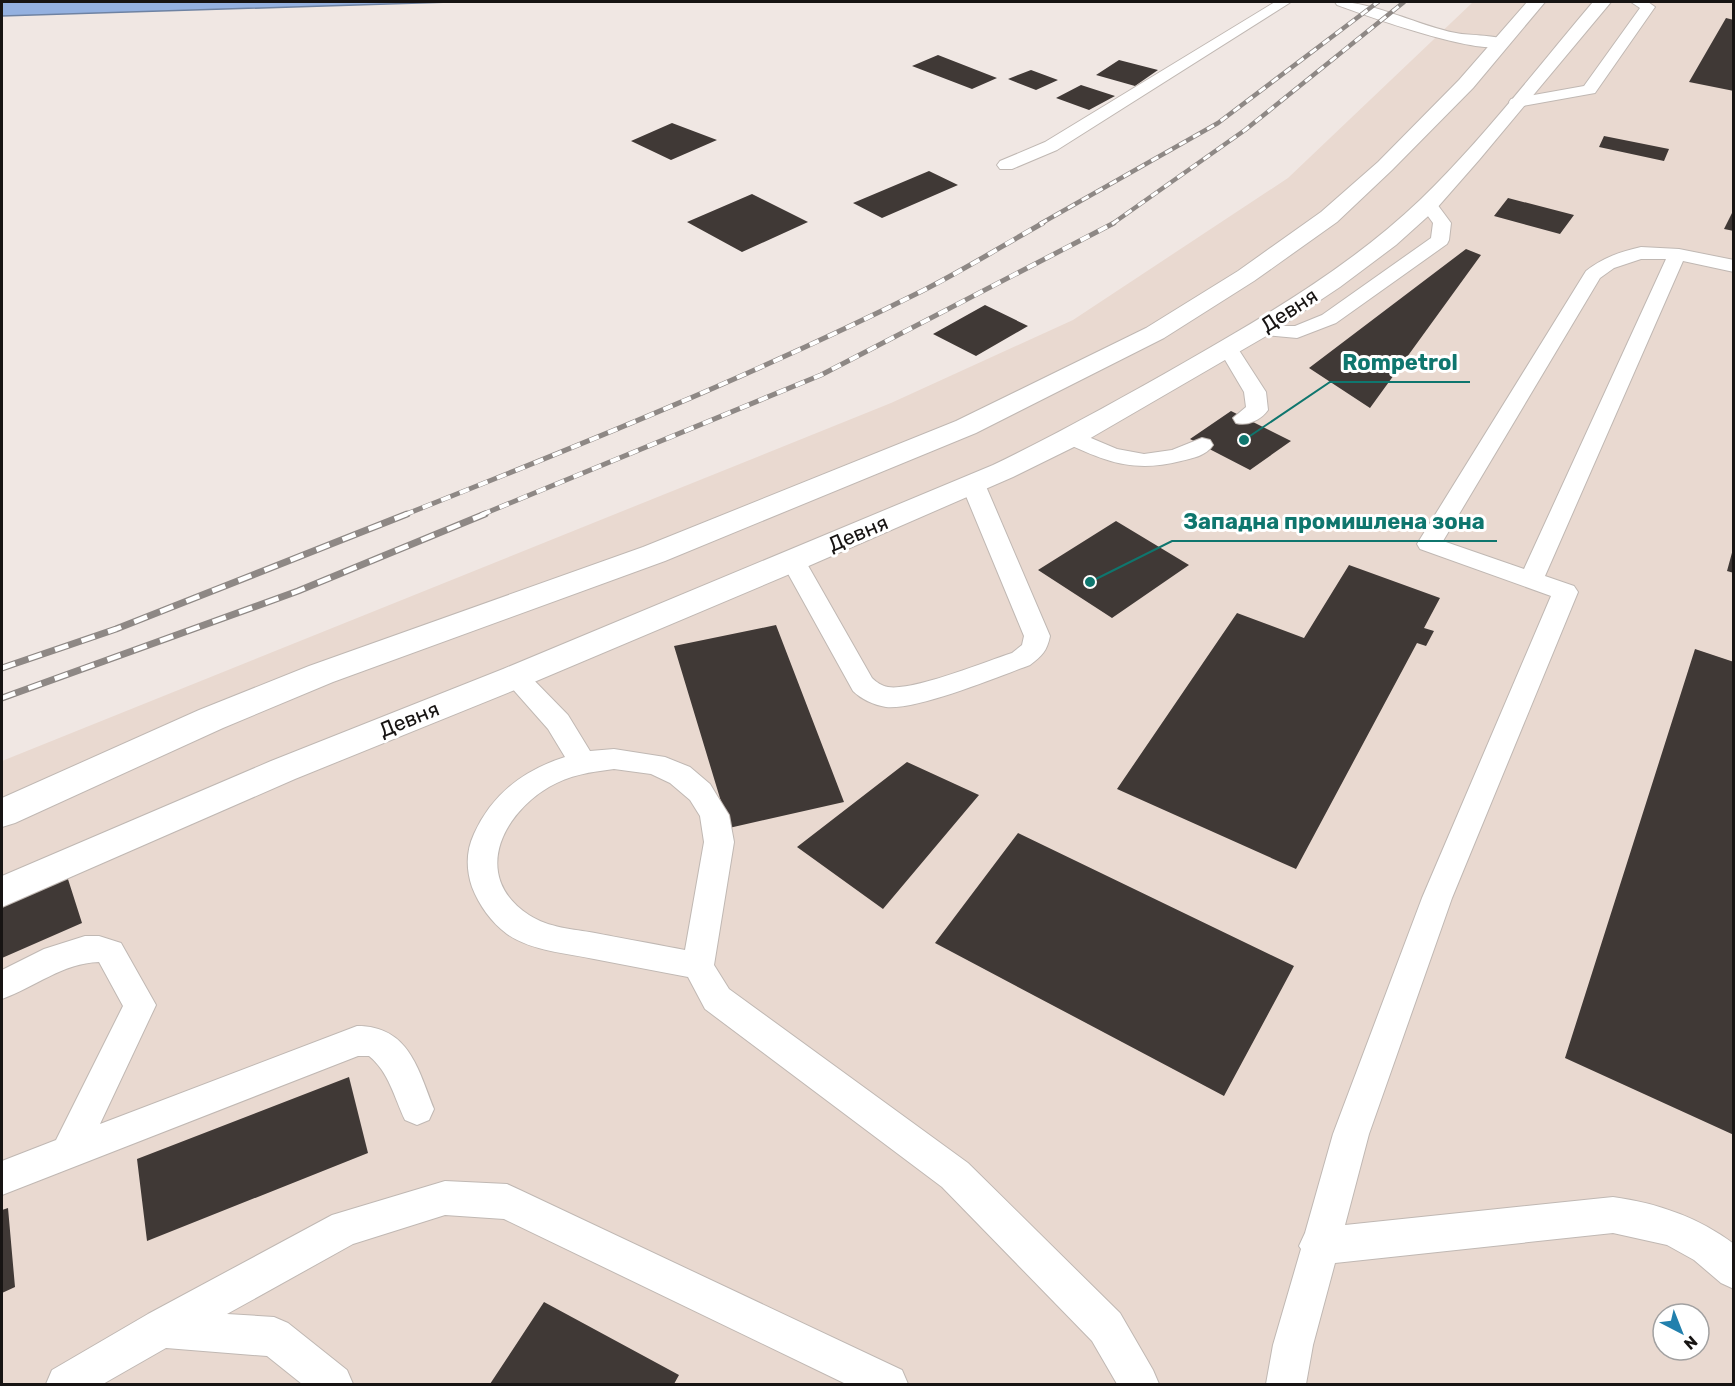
<svg xmlns="http://www.w3.org/2000/svg" width="1735" height="1386" viewBox="0 0 1735 1386" font-family="Rubik,sans-serif">
  <style>
    .built { fill: #e9d9d0; fill-rule: evenodd }
    .water { fill: #94b1e0; stroke: #6e82a2; stroke-width: 1.5 }
    .building { fill: #403936 }
    .lines { fill: none; stroke-linecap: round; stroke-linejoin: round }
    .service-casing { stroke: #c0b8b3; stroke-width: 2 }
    .secondary-casing { stroke: #c0b8b3; stroke-width: 2 }
    .service { fill: #fff; fill-rule: evenodd }
    .secondary { fill: #fff; fill-rule: evenodd }
    .rail-far2-casing { stroke: #8e8885; stroke-width: 4.5 }
    .rail-far1-casing { stroke: #8e8885; stroke-width: 5 }
    .rail-casing { stroke: #8e8885; stroke-width: 7 }
    .rail-far2 { stroke: #fff; stroke-width: 3; stroke-dasharray: 8; stroke-linecap: butt }
    .rail-far1 { stroke: #fff; stroke-width: 4; stroke-dasharray: 10; stroke-linecap: butt }
    .rail { stroke: #fff; stroke-width: 4.5; stroke-dasharray: 14; stroke-linecap: butt }
    .labels { text-anchor: middle; dominant-baseline: central; stroke-width: 6; stroke-linejoin: round; paint-order: stroke }
    .street-label { font-size: 21px; fill: #171413; stroke: #fff }
    .leader { fill: none; stroke: #0f766e; stroke-width: 2 }
    .callout-dot { fill: #0f766e; stroke: #fff; stroke-width: 2 }
    .callout-label { font-size: 22px; text-anchor: middle; font-weight: bold; fill: #0f766e; stroke: #fff; stroke-width: 6; stroke-linejoin: round; paint-order: stroke }
  </style>
  <rect width="100%" height="100%" fill="#f0e7e3"/>
  <path class="built" d="M1473,2h260v1382h-1731v-623l889,-358 182,-83 215,-142zM1663,1314h36v36h-36z"/>
  <path class="water" d="M2,2h449l-449,14z"/>
  <path class="building" d="M1726,18l8,2v71l-45,-9z
    M938,55l59,23 -25,11 -60,-23z
    M1119,60l39,10 -23,16 -39,-11z
    M1031,70l27,10 -22,10 -28,-11z
    M1081,85l34,11 -26,14 -33,-12z
    M672,123l45,17 -46,20 -40,-19z
    M1604,136l65,13 -5,12 -65,-14z
    M929,171l29,14 -76,33 -29,-15z
    M752,194l56,28 -66,30 -55,-30z
    M1508,198l66,17 -14,19 -66,-18z
    M1734,209v22l-10,-2z
    M1466,249l15,6 -111,153 -61,-40z
    M985,305l43,21 -52,30 -43,-22z
    M1231,411l60,30 -41,29 -60,-31z
    M1116,521l73,44 -77,53 -74,-48z
    M1733,549l1,1v23l-7,-2z
    M1349,565l91,33 -16,30 10,3 -8,15 -9,-3 -121,226 -179,-80 120,-176 67,25z
    M776,625l68,177 -115,26 -55,-182z
    M1695,649l39,13v473l-169,-77z
    M907,762l72,33 -96,114 -86,-62z
    M1018,833l276,133 -70,130 -289,-153z
    M67,876l15,47 -80,35v-55z
    M349,1077l19,76 -221,88 -10,-82z
    M8,1208l7,79 -13,6v-83z
    M544,1302l135,73 -5,9h-184z"/>
  <g class="lines">
    <g class="service-casing">
      <path id="service" d="M1275,2h16l-234,148 -45,19h-12l-3,-4 3,-4 45,-19z
        M1335,2c35,-2 84,24 121,31 12,3 46,1 53,10 -16,19 -147,-29 -172,-38z
        M1631,2h17l7,5 -60,86 -78,14 -6,-2 -2,-3 2,-3 73,-13 56,-78z
        M1428,199l6,1 17,23 -2,17 -2,4 -111,79 -39,15 -45,-4 -3,-4 3,-4h43l27,-11 109,-77 2,-15 -14,-19 3,-4z
        M1641,247l38,2 55,11v12l-51,-11 -138,315 29,10 4,6 -126,306 -83,236 -24,91 268,-28c44,6 85,20 121,47v45l-13,-6 -27,-23 -27,-15 -54,-12 -278,30 -22,82 -7,39h-40l7,-39 28,-96 -2,-3 6,-13 28,-99 89,-236 129,-302 -131,-47 -3,-5 169,-273c18,-14 34,-19 55,-24zM1641,259h25l-142,310 -81,-28 157,-263 14,-10z
        M1228,342l7,2 31,48 2,18c-7,10 -20,16 -32,13l-3,-5 13,-11 -2,-15 -26,-44 3,-4z
        M1072,430l45,19 27,5 28,-4 30,-12 8,2 3,5c-7,11 -20,13 -32,16 -47,12 -75,1 -117,-19l-3,-5 3,-5z
        M973,477l8,2 4,5 65,152c-3,15 -8,20 -20,29 -33,12 -112,45 -144,42 -12,-2 -25,-8 -33,-16l-72,-130 3,-6 9,-2 9,2 70,123c4,4 10,8 16,9 26,4 96,-25 124,-34l10,-8 2,-9 -63,-152 4,-5z
        M515,668l9,2 44,45 22,36 24,-2 51,8 25,10 20,17 14,23 5,8 5,27 -20,123 15,24 239,174 152,150 33,57 6,14h-42l-25,-43 -150,-154 -237,-178 -17,-32c-32,-6 -63,-12 -94,-18 -29,-6 -62,-8 -87,-25 -16,-12 -28,-29 -35,-47 -6,-18 -6,-36 2,-53 18,-40 50,-64 91,-77l-17,-28 -46,-52 4,-7zM614,769l37,5 19,9 20,17 10,16 4,26 -19,108c-30,-6 -60,-11 -90,-17 -22,-4 -46,-5 -66,-18 -57,-37 -29,-99 20,-128 21,-12 41,-15 65,-18z
        M85,936h14l22,7 35,62 -56,119 257,-98c52,0 61,43 77,83l-5,11 -12,5 -12,-5c-11,-23 -16,-48 -36,-64h-11l-356,139v-34l54,-21 67,-134 -24,-44c-36,1 -64,25 -97,37v-29l42,-21z
        M445,1181l62,3 13,6 382,180 6,14h-62l-342,-165 -59,-4 -92,29 -126,70 47,3 14,6 59,47 6,14h-51l-35,-28 -101,-8 -63,36h-57l6,-14 96,-56 184,-99z"/>
    </g>
    <g class="secondary-casing">
      <path id="secondary" d="M1527,2h18l-72,86 -81,82 -55,52 -83,59 -90,57 -188,95 -311,128 -332,121 -110,46 -208,95 -13,4v-29l197,-88 110,-44 334,-119 313,-126 190,-93 92,-57 83,-59 57,-50 81,-82z
        M1593,2h18l-132,158 -43,49 -40,36 -56,42 -72,48 -186,108 -69,34 -209,91 -277,117 -232,94 -293,128v-31l269,-115 232,-92 490,-204c66,-32 129,-67 192,-103 82,-47 166,-96 235,-162 63,-61 117,-132 173,-198z"/>
    </g>
    <use href="#service" class="service"/>
    <use href="#secondary" class="secondary"/>
    <g class="rail-far2-casing">
      <path id="rail-far2" d="M1040,224l178,-101 160,-121
        M1112,224l133,-94 159,-128"/>
    </g>
    <g class="rail-far1-casing">
      <path id="rail-far1" d="M404,515c174,-69 348,-139 516,-223 42,-21 82,-46 123,-69
        M481,515l340,-140 293,-152"/>
    </g>
    <g class="rail-casing">
      <path id="rail" d="M2,668l114,-39 291,-115
        M2,698l296,-107 187,-77"/>
    </g>
    <use href="#rail-far2" class="rail-far2"/>
    <use href="#rail-far1" class="rail-far1"/>
    <use href="#rail" class="rail"/>
  </g>
  <g class="labels">
    <g class="street-label">
      <text transform="translate(1289 310) rotate(-33)">Девня</text>
      <text transform="translate(858 533) rotate(-23)">Девня</text>
      <text transform="translate(409 719) rotate(-22)">Девня</text>
    </g>
  </g>
  <path class="leader" d="M1244 440L1330 382H1470M1090 582L1172 541H1497"/>
  <g class="callout-dot">
    <circle cx="1244" cy="440" r="6"/>
    <circle cx="1090" cy="582" r="6"/>
  </g>
  <g class="callout-label">
    <text x="1400" y="370">Rompetrol</text>
    <text x="1334" y="529">Западна промишлена зона</text>
  </g>
  <rect width="1735" height="1386" fill="none" stroke="#171413" stroke-width="6"/>
  <g transform="translate(1681 1332) rotate(138)"><circle r="28" fill="#ffffff" stroke="#a2a1a1" stroke-width="1.5"/>
  <path d="M0-4.5L10 22L0 15L-10 22Z" fill="#2280ad"/>
  <text y="-9" font-size="16" font-weight="bold" text-anchor="middle" fill="#171413">N</text>
  </g>
</svg>
